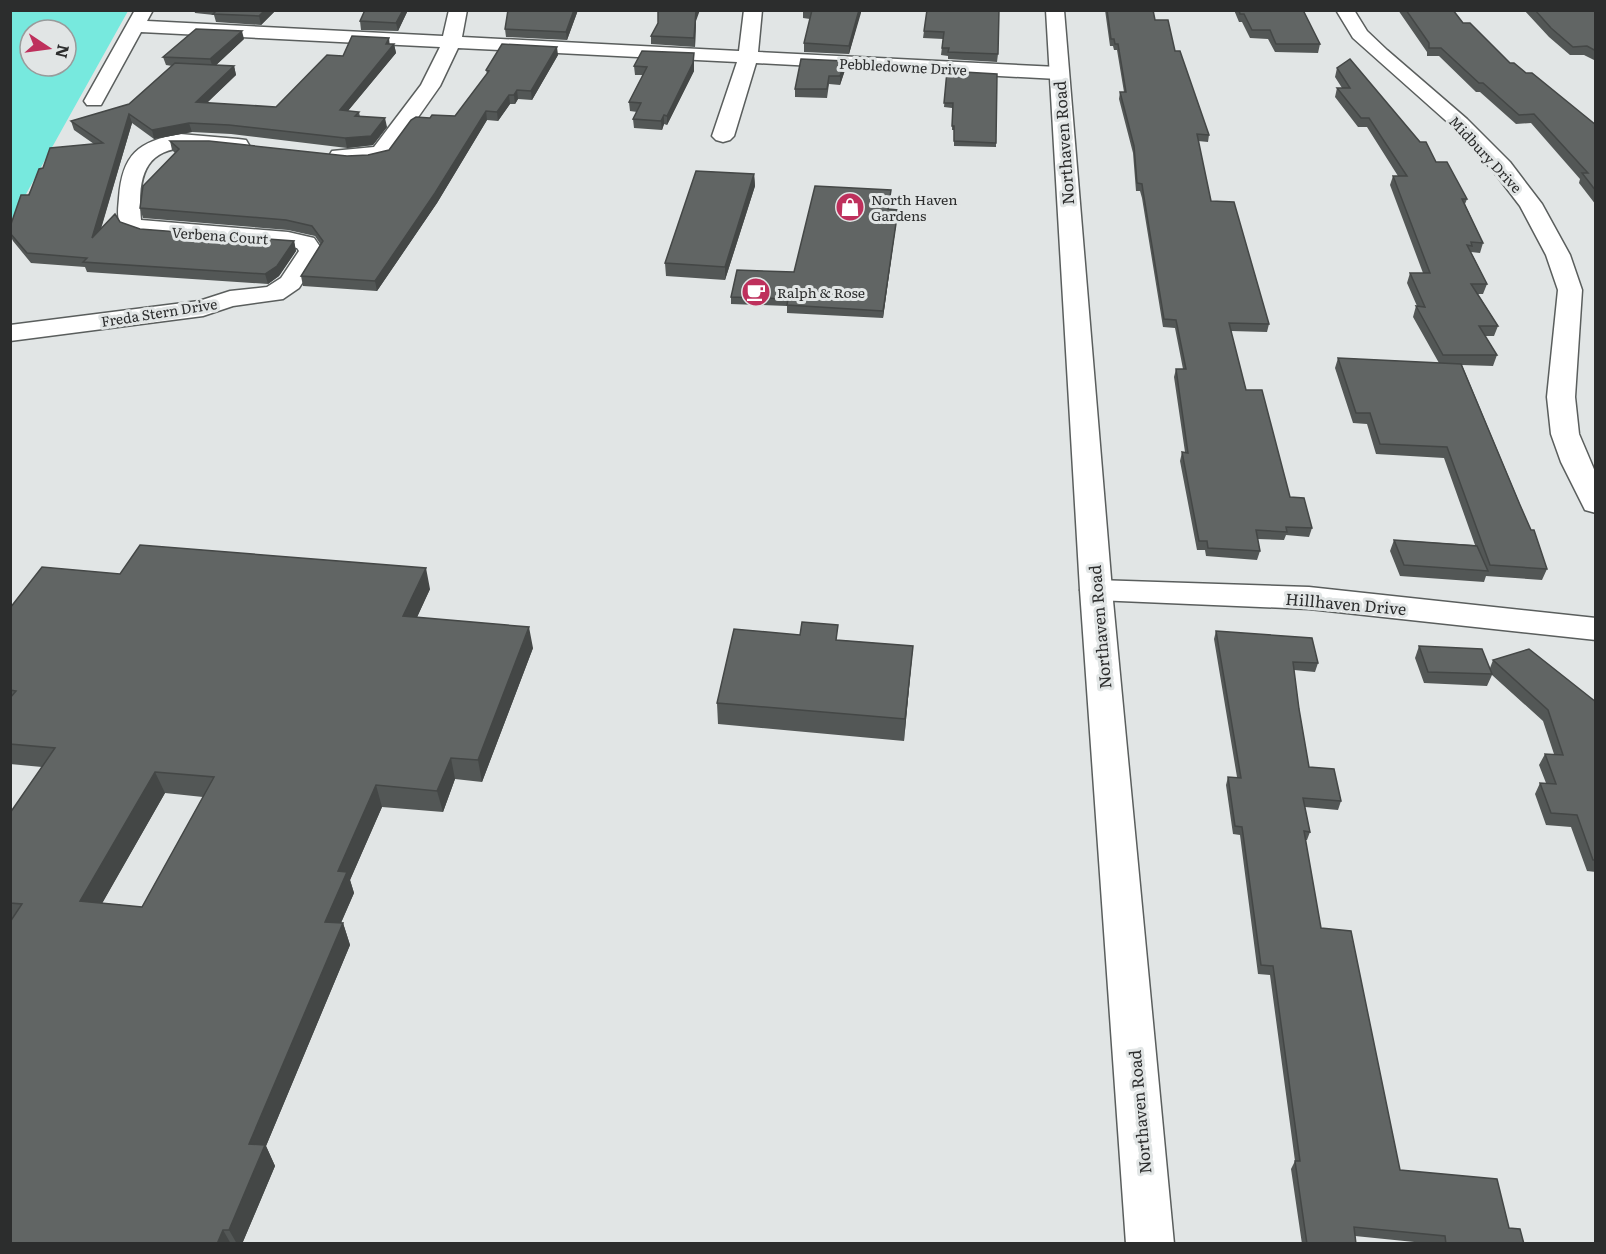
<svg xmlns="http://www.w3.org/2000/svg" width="1606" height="1254" viewBox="0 0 1606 1254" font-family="Literata,serif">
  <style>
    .green { fill: #77e9de; fill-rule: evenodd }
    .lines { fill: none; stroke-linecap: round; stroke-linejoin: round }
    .minor-casing { stroke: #5a5e5d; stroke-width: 3 }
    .tertiary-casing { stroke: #5a5e5d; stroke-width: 3 }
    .minor { fill: #fff; fill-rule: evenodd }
    .tertiary { fill: #fff; fill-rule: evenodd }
    .wall { fill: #535756; fill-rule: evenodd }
    .shaded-wall { fill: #444746 }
    .building { fill: #616564; stroke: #444746; stroke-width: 1.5; fill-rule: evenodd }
    .labels { text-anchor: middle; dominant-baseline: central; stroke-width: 6; stroke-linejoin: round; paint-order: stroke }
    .far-street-label { font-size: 14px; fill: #2c2d2d; stroke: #e1e5e5 }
    .far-poi-label { font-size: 14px; fill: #2c2d2d; stroke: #e1e5e5; text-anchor: start }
    .street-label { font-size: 16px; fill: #2c2d2d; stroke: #e1e5e5 }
  </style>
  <rect width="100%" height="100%" fill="#e1e5e5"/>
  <path class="green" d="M11,11h117l-117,210zM30,30h36v36h-36z"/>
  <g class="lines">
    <g class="minor-casing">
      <path id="minor" d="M135,10h18l-6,11 296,15 6,-26h18l-5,27 277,14 5,-41h18l-4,42 300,15 7,2 3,4 -3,4 -7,2 -302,-16 -22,73 -4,4 -7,2 -7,-2 -4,-4 25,-74 -279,-14 -18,38 -50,71 -21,5 -37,-1 -3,-5 3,-5 42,-4 47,-62 19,-38 -299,-15 -40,73h-14l-3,-4z
        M1336,10h18l13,21 20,19 80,69 43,43 32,42 28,51 12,35 -7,107 4,37 17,40v39l-11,-3 -24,-48 -10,-28 -4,-37 11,-107 -12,-35 -26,-49 -26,-34 -41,-45 -100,-89z
        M180,134l58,5 8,1 3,5 -3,5c-13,3 -25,-1 -38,-2 -57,-5 -72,17 -67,72l147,12 26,6 9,13 -24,37 -16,11 -50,7 -30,10 -193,25v-16l189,-24 31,-10 37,-4 14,-9 18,-27 -2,-3 -154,-12 -19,-6c-8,-11 -6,-19 -5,-32 3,-43 19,-57 61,-64z
        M1096,580l213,7 287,31v22l-287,-31 -213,-9 -11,-3 -5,-7 5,-7z"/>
    </g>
    <g class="tertiary-casing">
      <path id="tertiary" d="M1046,10h18l48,580 62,654h-48l-46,-654z"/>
    </g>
    <use href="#minor" class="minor"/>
    <use href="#tertiary" class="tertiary"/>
  </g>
  <path class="wall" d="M194,10h82l-15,15 -45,-3 -2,-7 -19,-2z
    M360,10h48l-10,21 -37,-1 -1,-9 5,-10z
    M508,10h70l-11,30 -61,-3 -1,-8z
    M803,10h58l-12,44 -45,-2v-9l6,-24 -7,-1z
    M927,10l71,44 -1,8 -49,-3v-3l-7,-1 2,-16 -20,-1z
    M1105,10h48l2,10 20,31 34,84 -1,7 -10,-1 13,60 58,123 -2,8 -36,-1 15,59 44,107 22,31 -3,9 -23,-2 -2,5 -27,-1 3,12 -3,9 -51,-4 -1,-6h-8l-17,-89 2,-9h3l-11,-75 2,-8h7l-8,-41 -12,-1 -21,-129 -2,-7h-4l-3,-38 -14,-54 1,-7h4l-7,-42h-3l-1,-4h-3z
    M1234,10h69l17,34 -2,9 -43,-1 -7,-13 -18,-1 -8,-16h-3z
    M1398,10h55l10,13 47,40 16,10 70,52v80l-17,-22 1,-4 -49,-56 -15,1 -36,-32h-4l-37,-36h-12v-4z
    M1524,10h70l2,2v49l-12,-6h-14l-21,-18z
    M696,21l-1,26 -44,-3v-8z
    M244,39l-28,26 18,1 2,9 -29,28 69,4 67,-51 47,-12h4l2,9 -48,58 11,1 1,5 27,10 -14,18 -26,3 -116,-14 -39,-2 -38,7 -22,-16 -31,106 19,-7 20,7 154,12 2,10 -17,25 -11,8 -181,-12 -2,-5 -54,-4 -18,-22 -3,-6v-8l33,-59 51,-24 -20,-14 -3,-9 58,-17 43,-38 -6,-1 -3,-8z
    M694,53v18l-27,54 -3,-1 -2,6 -28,-2 -1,-9 4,-7 -7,-1 -1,-9 14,-27h-8l-1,-9z
    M558,55l-26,45 -14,-1 -3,5h-5l-12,17 -11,-1 -50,83 -60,88 -74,-5 -2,-10 20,-31 -6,-9 -27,-6 -145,-12 -3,-10 35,-55 -3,-3 -2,-9 177,15 21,-1 21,-5 41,-32 25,-2 32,-42 -1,-4z
    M1337,68l99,94 31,37 -2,5 18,39 -3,10 -9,-1 16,32 -4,10h-5l20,32 -4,10h-9l12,19 -4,11 -31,-1 85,204 -5,11 -56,-4 -2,6 -84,-6 -10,-25 4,-11 81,5 -31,-87 -68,-4 -9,-30 -14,-1 -18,-55 3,-10 101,5 -26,-46 3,-11h1l-10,-23 3,-10h13l-33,-88 3,-9h5l-31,-49h-9l-23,-30 2,-9h5l-7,-11z
    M845,70l-5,15 -11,-1 -2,14 -32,-1v-8z
    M947,71l49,72v4l-42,-1v-16h-2v-22l-8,-1z
    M754,174l1,12 -30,94 -59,-4 -1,-13z
    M891,190l-2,19 9,1 -1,7 -14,101 -96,-5v-7l-56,-2v-7l63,-25z
    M120,574l310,15 -13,28 116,31 -51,134 -27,-3 -12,33 -61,-5 -32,73 4,13 -13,30h2l7,22 -84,201 9,20 -33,78h-232v-431l32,-46 -32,-3v-156zM165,793l38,4 -61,110 -40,-4z
    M1216,631l102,32 -3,9 -21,-2 5,39 10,58 32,34 -3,9 -33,-3 5,25 -3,8h-2l16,88 79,242 109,58 15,16h-90l-79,-8 1,8h-54l-11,-75 4,-8 -25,-186 -12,-1 -18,-139 -7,-1 -7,-49 2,-8h9l-23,-138z
    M800,635l38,5 75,6 -9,95 -186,-17 -1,-21z
    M1419,646l71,22 3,-8 103,42v170l-9,-1 -16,-44 -25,-2 -11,-31 5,-11h6l-7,-18 6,-11h9l-11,-33 -51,-46 -5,11 -63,-3 -9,-25z"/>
  <path class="shaded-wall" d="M265,10h11l-15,15 -2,-9z
    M403,10h5l-10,21 -2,-8z
    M574,10h4l-11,30 -1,-8z
    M696,10h4l-4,11 -1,26 -1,-9z
    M859,10h2v3l-12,41v-8z
    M242,31l2,8 -31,29 -3,-9z
    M389,38l1,9 4,-3 2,9 -55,66 -1,-9 46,-66z
    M557,47l1,8 -26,45 -1,-9z
    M694,53v18l-27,54v-9z
    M845,61v9l-5,15v-9z
    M234,66l2,9 -38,36 -2,-9z
    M517,90l1,9 -3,5 -1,-9z
    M509,95l1,9 -12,17 -1,-9z
    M486,111l1,9 -50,83 -60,88 -2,-10z
    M129,114l3,9 -37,125 -3,-10z
    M664,115v9l-2,6 -1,-9z
    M385,118l2,9 -14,18 -26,3 -2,-10z
    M189,123l3,9 -38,7 -2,-9z
    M754,174l1,12 -30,94v-13z
    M898,210l-1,7 -14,101v-7z
    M294,241l2,10 -17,25 -11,8 -3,-10z
    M426,568l4,21 -22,48 -5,-21z
    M529,627l4,21 -51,134 -4,-22z
    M913,646l-2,21 -7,74 1,-22z
    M451,758l4,21 -12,33 -6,-21z
    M155,772l10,21 -74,130 -11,-22z
    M376,785l6,22 -32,73 4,13 -22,50 -7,-21 13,-51z
    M343,923l7,22 -84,201 9,20 -33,78h-5l-8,-14 20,-86z
    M223,1230l8,14h-14z"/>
  <path class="building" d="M217,10h48l-6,6 -46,-2z
    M365,10h38l-7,13 -36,-2z
    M508,10h66l-8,22 -61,-3z
    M658,10h38l-2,28 -43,-2 7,-13z
    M812,10h47l-10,36 -45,-3z
    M927,10h72l-1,44 -50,-2 1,-4h-7l2,-16 -20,-1z
    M1107,10h46l2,10h13l7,31h5l29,84 -12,-1 14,67 23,1 35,122 -40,-1 17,67h16l28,107 14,1 8,30 -26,-1 1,5 -31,-2 4,21 -52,-3 -1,-7h-8l-17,-89 6,1 -12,-84h10l-10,-49 -12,-1 -21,-128 -1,-7 -5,-1 -3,-37 -14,-54h6l-8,-48h-3l-1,-5h-3z
    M1239,10h64l17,34h-44l-6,-14h-18l-8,-16h-4z
    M1406,10h47l10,13h7l40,40h4l12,10h6l64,52v66l-14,-18h6l-54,-59 -15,1 -36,-32h-4l-38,-35h-12v-5z
    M1535,10h59l2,2v39l-9,-5 -14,1 -22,-19z
    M196,29l46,2 -32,28 -47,-2z
    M352,36l37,2 -3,6h8l-54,66 19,2 -4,4 30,2 -14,18 -26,2 -116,-13 -40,-2 -37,7 -23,-16 -37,124 23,-24 5,8 20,7 154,12 -17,25 -12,8 -182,-12 4,-4 -60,-5 -17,-20v-6l11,-32h8l10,-26 4,-1 7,-20 53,-5 -32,-22 58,-17 46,-41 59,3 -38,36 80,5 51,-52 16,1z
    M502,44l55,3 -26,44 -14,-1 -3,5h-5l-12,17 -11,-1 -51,82 -60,88 -74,-5 22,-35 -11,-15 -26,-6 -146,-12 3,-22 36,-37 -9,-8h39l138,15 21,-1 21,-5 22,-30 5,-3 14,1 2,-3 23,1 34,-45 -3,-1z
    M642,51l52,2 -1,10 -26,53 -3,-1 -3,6 -28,-2 8,-16 -12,-1 18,-35 -13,-1z
    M801,59l44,2 -5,15h-11l-2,13h-32z
    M1350,59l70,83h6l10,20h11l20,37h-5l21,44 -12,-1 1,4 -5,-1 20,39h-16l27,42h-19l18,29h-54l-27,-49 9,1 -15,-34h20l-37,-97h14l-38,-58h-8l-24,-30h13l-13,-20z
    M947,71l50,3 -1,69 -42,-2v-15h-2l1,-23h-9z
    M696,171l58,3 -29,93 -60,-4z
    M815,186l76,4 -3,19 10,1 -15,101 -96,-6 1,-6 -57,-2 6,-27 57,2z
    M1338,358l123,6 59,141 11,25h3l13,39 -57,-4 -43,-118 -67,-3 -10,-31h-14z
    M1394,540l83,6 11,25 -84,-6z
    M140,545l286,23 -23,48 126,11 -51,133 -27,-2 -14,33 -61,-6 -38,86 9,1 -22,50 18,1 -94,221 16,1 -36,85h-6l-6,14h-207v-322l12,-18 -12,-1v-90l45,-65 -45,-4v-46l6,-7 -6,-1v-82l32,-41 78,7zM155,772l59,5 -72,130 -62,-6z
    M802,622l36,3 -2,15 77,6 -8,73 -188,-16 17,-74 66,6z
    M1216,631l96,7 6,25 -25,-1 6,47 10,58 25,2 7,32 -38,-3 7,34 -6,-1 17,97 30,3 49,239 97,9 12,49 11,1 4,15h-78l-1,-8 -91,-9 2,17h-49l-12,-83h5l-27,-195 -12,-1 -19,-138 -7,-1 -7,-49 13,1z
    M1419,646l63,3 10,25 -64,-2z
    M1529,649l67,53v158h-3l-16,-45 -26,-2 -11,-30 16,1 -11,-30 18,1 -15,-45 -55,-50z"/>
  <defs>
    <g id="shop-disc" transform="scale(1.5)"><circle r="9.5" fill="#be305c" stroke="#e1e5e5"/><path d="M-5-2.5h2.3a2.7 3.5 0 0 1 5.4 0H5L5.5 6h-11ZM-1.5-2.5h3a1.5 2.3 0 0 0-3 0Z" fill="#fff"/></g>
    <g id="cafe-disc" transform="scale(1.5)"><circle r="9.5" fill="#be305c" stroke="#e1e5e5"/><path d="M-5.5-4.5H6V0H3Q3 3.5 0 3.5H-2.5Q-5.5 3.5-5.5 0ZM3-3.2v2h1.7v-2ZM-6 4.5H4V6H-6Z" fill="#fff"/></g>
  </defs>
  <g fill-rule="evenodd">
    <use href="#shop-disc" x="850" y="207"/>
    <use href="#cafe-disc" x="756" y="292"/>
  </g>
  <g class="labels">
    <g class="far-street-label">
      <text transform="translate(903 66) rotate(3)">Pebbledowne Drive</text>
      <text transform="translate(1486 154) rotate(47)">Midbury Drive</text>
      <text transform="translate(220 235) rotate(4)">Verbena Court</text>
      <text transform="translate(159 312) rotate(-9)">Freda Stern Drive</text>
    </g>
    <g class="far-poi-label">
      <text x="871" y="199">North Haven<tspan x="871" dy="16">Gardens</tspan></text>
      <text x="777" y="292">Ralph &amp; Rose</text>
    </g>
    <g class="street-label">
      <text transform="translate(1063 143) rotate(-94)">Northaven Road</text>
      <text transform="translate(1346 603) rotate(5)">Hillhaven Drive</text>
      <text transform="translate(1099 627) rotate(-95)">Northaven Road</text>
      <text transform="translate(1139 1112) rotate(-95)">Northaven Road</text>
    </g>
  </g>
  <rect width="1606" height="1254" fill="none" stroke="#2c2d2d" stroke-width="24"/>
  <g transform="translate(48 48) rotate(103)"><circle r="28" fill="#e1e5e5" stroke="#999b9b" stroke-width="1.5"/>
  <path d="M0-4.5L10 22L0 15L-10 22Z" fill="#be305c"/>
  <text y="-9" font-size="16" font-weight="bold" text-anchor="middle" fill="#2c2d2d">N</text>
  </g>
</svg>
